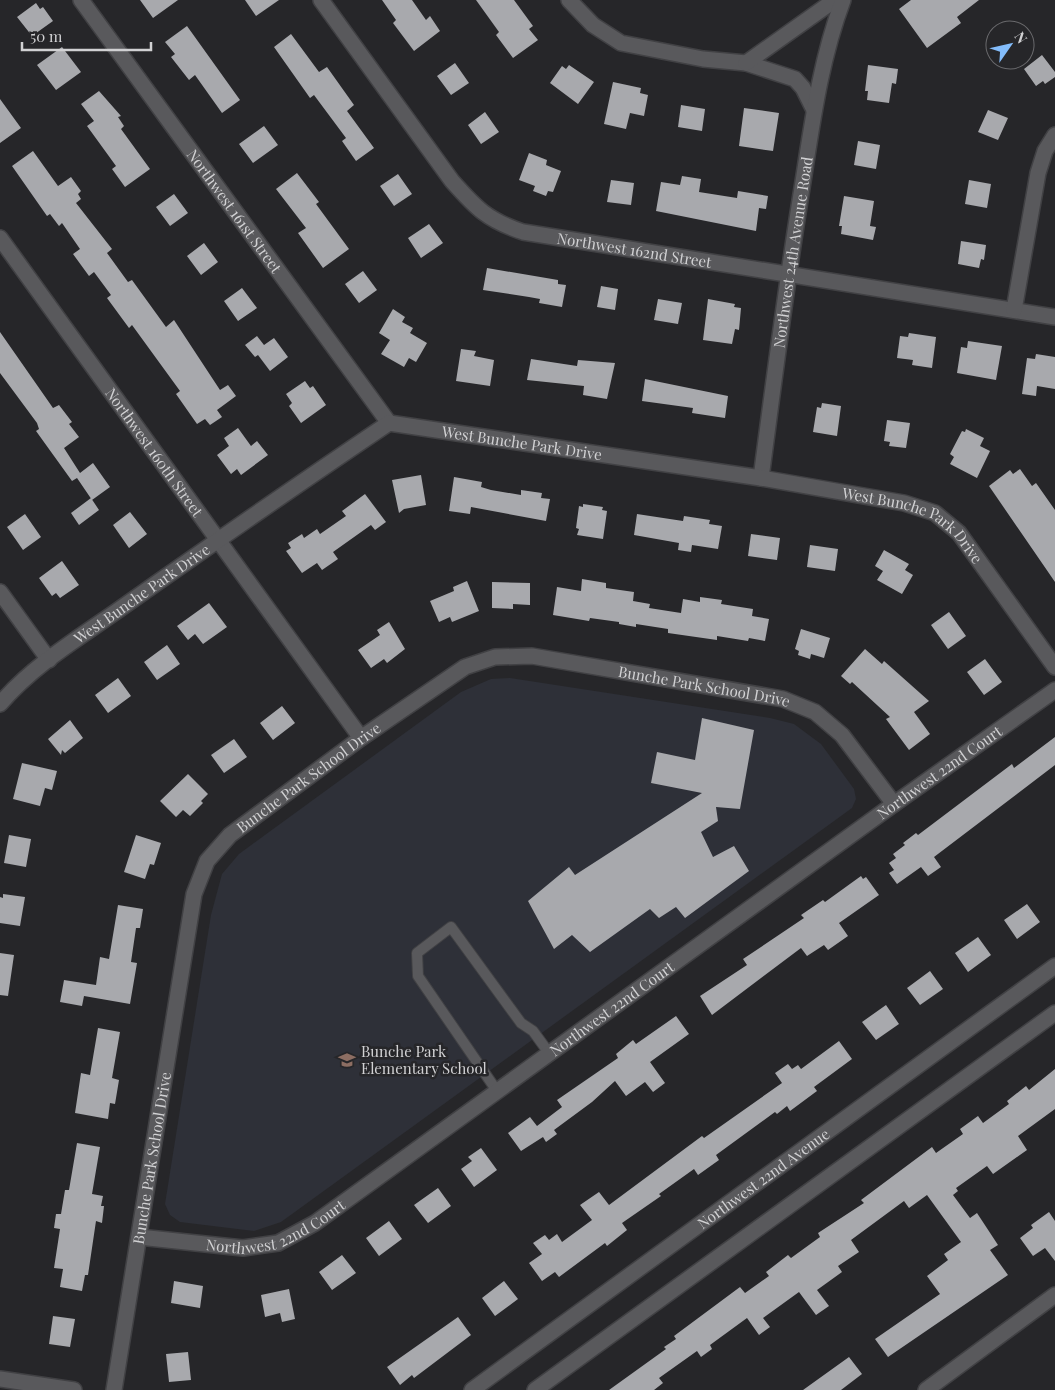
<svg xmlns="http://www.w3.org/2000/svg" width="1055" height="1390" viewBox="0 0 1055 1390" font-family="'Playfair Display',serif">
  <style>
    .built { fill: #2e3038 }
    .building { fill: #a8a9ad }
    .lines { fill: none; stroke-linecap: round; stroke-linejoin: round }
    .service-casing { stroke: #414144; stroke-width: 12 }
    .minor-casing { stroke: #414144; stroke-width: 18 }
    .secondary-casing { stroke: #414144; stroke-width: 18 }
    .service { stroke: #59595c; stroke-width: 10 }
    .minor { stroke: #59595c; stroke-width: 15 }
    .secondary { stroke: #59595c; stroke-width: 15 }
    .labels { text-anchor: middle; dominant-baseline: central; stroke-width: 5; stroke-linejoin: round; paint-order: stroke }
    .street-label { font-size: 15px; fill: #d1d1d3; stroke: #262629 }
    .poi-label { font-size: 15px; fill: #d1d1d3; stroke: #262629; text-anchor: start }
  </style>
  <rect width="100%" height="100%" fill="#262629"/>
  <path class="built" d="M510,678l260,40 24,6 27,20 33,45 2,10 -4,9 -571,414 -27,9 -74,-9 -10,-7 -5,-11 46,-289 11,-41 17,-20 222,-162 30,-13z"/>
  <path class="building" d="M140,0h38l-25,18z
    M245,0h34l-23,16z
    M382,0h30l14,20 4,-4 10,15 -26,20 -21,-28 3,-3z
    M476,0h38l19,26 -4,3 9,11 -25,18 -17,-23 3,-3z
    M911,0h68l-22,17 4,6 -34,25 -28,-39z
    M36,3l4,6 3,-2 10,14 -21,15 -15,-19z
    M187,26l53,74 -18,13 -27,-38 -6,5 -18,-23 4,-3 -10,-12z
    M291,34l28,38 8,-5 27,38 -7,6 27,37 -18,13 -14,-20 4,-3 -32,-43 -4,3 -36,-51z
    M62,47l19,25 -25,18 -19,-25z
    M1042,55l13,17v5l-10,7 -2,-3 -7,5 -12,-17z
    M455,63l14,20 -18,12 -14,-19z
    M569,65l25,17 -16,22 -28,-21 12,-17 4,3z
    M868,65l30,4 -2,15 -4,-1 -3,20 -22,-3 1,-9h-3z
    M613,82l28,6 -1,5 8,2 -4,21 -14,-3 -4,16 -22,-5z
    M99,91l22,25 -3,1 6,9 -3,3 29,40 -25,18 -13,-18 4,-3 -29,-40 7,-5 -13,-17z
    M0,99l21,29 -21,15z
    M681,105l24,4 -3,22 -24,-4z
    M744,108l35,5 -6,38 -34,-5z
    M988,110l20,8 -10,22 -20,-8z
    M485,112l14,20 -18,12 -13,-19z
    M264,126l14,19 -25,18 -14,-19z
    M858,141l22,4 -4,24 -22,-4z
    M33,151l25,35 13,-9 10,14 -3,3 3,5 -5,4 36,46 -5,4 21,29 4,-2 34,47 8,-7 46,70 8,-5 8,11 -19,14 5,7 -12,8 -5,-6 -8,5 -21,-30 4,-3 -48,-66 -3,3 -22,-30 4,-3 -17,-23 -5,4 -16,-22 7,-5 -18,-26 -3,3 -9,-12 -3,2 -35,-50z
    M529,153l18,7 -1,5 15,6 -8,21 -5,-1 -2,5 -13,-5 2,-5 -16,-6z
    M297,173l22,29 -3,2 33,45 -26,19 -25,-35 8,-5 -30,-39z
    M398,174l14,20 -18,12 -14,-20z
    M682,176l19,3 -2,13 38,6 1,-7 30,5 -2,13 -7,-1 -3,23 -100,-20 5,-29 19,3z
    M611,180l23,3 -3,22 -24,-3z
    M969,180l22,4 -4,24 -22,-4z
    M174,194l14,19 -18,13 -14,-19z
    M844,196l30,5 -4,25 6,1 -3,13 -32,-6 1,-8h-3z
    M429,224l14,19 -22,15 -13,-20z
    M961,241l25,4 -2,15 -3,-1 -2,9 -21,-4z
    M204,243l14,19 -17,13 -14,-19z
    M487,268l71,12v4l8,1 -4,22 -23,-4 1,-4 -11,-2 -46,-7z
    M363,271l14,19 -18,13 -14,-19z
    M601,286l17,3 -3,21 -18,-3z
    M242,288l15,20 -19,13 -14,-20z
    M658,299l24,4 -4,21 -24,-4z
    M708,299l27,5 -1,3 7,1 -2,22 -4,-1 -3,15 -29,-4z
    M393,309l12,8 -3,5 11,6 -3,5 17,10 -11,19 -7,-4 -5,9 -23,-13 9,-14 -11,-7z
    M0,332l53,76 6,-3 13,17 -3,2 10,13 -15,11 16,25 13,-10 17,24 -18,13 -15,-22 -5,3 -36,-50 3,-2 -2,-6 -37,-50z
    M909,333l27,4 -4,31 -20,-3 1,-5 -16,-2 3,-22 8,1z
    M257,336l7,9 10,-7 14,19 -18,14 -12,-16 -3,2 -10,-12z
    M968,341l34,5 -6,34 -39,-7 4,-26 6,1z
    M461,349l15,2 -2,5 20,4 -4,26 -34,-5z
    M1036,354l19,3v32l-18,-3 -1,10 -14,-2 5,-36 8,1z
    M531,359l46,7 1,-6 37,3 -8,36 -24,-4 1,-9 -57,-6z
    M645,379l83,17 -3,22 -33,-5 1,-5 -51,-7z
    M305,381l5,7 3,-2 13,19 -25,18 -12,-17 3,-3 -6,-9z
    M822,403l19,3 -4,30 -24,-4 4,-25 4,1z
    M887,420l23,3 -4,25 -17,-2 1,-4 -6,-1z
    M238,428l13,18 6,-5 11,14 -27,20 -4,-6 -6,5 -14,-19 12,-9 -5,-8z
    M966,429l18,9 -4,8 10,5 -13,27 -27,-14 4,-7 -4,-3 12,-23 3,1z
    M1020,469l12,17 4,-3 19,27v72l-66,-96 21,-16 3,4z
    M421,475l5,30 -22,4 -5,4 -7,-33z
    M454,477l28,5 -1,5 10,3 30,5v-5l21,3 -1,5 9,1 -4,22 -75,-14 -1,7 -21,-3z
    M365,494l21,28 -11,8 -4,-5 -38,27 5,7 -16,11 -5,-7 -15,10 -16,-22 5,-3 -3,-5 14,-9 2,4 13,-9 3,5 26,-18 -4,-5z
    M91,498l8,12 -20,15 -8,-12z
    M583,504l20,3 -1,3 5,1 -4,28 -26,-4 2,-6 -3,-1 3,-22 4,1z
    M130,512l17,22 -18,14 -16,-23z
    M25,514l16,23 -18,13 -16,-23z
    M637,514l46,7 1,-5 26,4 -1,4 13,2 -4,23 -26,-4 -1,7 -13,-2 1,-7 -45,-8z
    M751,534l29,4 -3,22 -29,-4z
    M810,545l28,4 -3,22 -28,-4z
    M884,550l25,14 -4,6 8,5 -11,19 -25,-14 6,-9 -8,-5z
    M62,561l17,24 -19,13 -4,-5 -4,3 -13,-18z
    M582,579l24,4v5l28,4 -1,9 17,3 -1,4 32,5 2,-14 17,3v-5l22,3 -1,4 32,5 -1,7 17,3 -4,22 -16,-3 -1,3 -31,-5v4l-49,-7v-4l-32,-5v3l-17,-3v-2l-29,-4 -1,3 -36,-6 4,-28 24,4z
    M467,581l12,30 -27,11 -2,-5 -11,5 -9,-21 24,-10 -1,-4z
    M492,582l38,1v22l-17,-1v5l-21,-1z
    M209,603l18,24 -24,17 -8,-10 -7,6 -11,-14z
    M949,612l17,24 -18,13 -17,-24z
    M389,622l16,27 -18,14 -3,-4 -13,9 -13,-18 22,-15 -3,-5z
    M801,629l29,9 -6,20 -13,-4 -1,5 -12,-4 1,-4 -4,-2z
    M167,645l13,19 -23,16 -13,-18z
    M865,649l17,15 2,-3 45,40 -15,11 16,22 -21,16 -23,-31 4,-2 -38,-35 -2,2 -9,-8z
    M985,659l17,23 -18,13 -17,-23z
    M118,678l13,18 -23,17 -13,-18z
    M282,706l13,17 -22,17 -13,-17z
    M702,718l52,12 -14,79 -24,-2 2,14 -17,11 12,25 21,-11 15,25 -64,47 -9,-11 -17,11 -9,-9 -60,43 -18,-17 -18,14 -26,-48 41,-34 6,8 127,-82 -51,-10 6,-31 38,8z
    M70,720l13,18 -18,15 -3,-3 -1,5 -13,-16z
    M1055,737v28l-121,92 7,10 -13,9 -7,-9 -24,17 -8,-11 5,-3 -5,-7 7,-5 -3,-4 12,-9 -2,-2 13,-10 2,2 94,-71 2,4z
    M234,739l13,18 -23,16 -13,-18z
    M22,763l35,8 -5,19 -7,-2 -5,18 -27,-7z
    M188,774l20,20 -7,7 2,2 -13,13 -7,-6 -7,7 -16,-16z
    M9,835l22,4 -5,28 -22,-4z
    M136,835l25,8 -7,22 -4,-1 -5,15 -21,-7z
    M861,876l2,3 3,-2 13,18 -40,28 9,13 -20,14 -4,-5 -17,11 -6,-8 -89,67 -12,-19 47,-31 -4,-6 61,-41 -3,-3 22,-15 2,2z
    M3,894l22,3 -5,29 -20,-3v-26l3,1z
    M1027,904l13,18 -23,17 -13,-19z
    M118,905l25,4 -3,19h-4l-5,34 6,1 -7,41 -46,-8 -2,10 -22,-4 4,-22 32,5 4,-28 9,2z
    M978,937l13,18 -23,17 -13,-19z
    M0,953l14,2 -6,41 -8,-1z
    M930,971l13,18 -23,16 -13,-17z
    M886,1005l13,19 -23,16 -14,-18z
    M676,1016l13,18 -39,28 15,21 -12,9 -8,-10 -19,14 -11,-15 -23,21 -38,28 3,4 -11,8 -3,-5 -22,14 -13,-18 22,-16 7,9 25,-19 -5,-7 61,-42 -2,-4 17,-14 3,4z
    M98,1028l22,4 -8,46 7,2 -4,24 -5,-1 -2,16 -33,-6 6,-40 9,2z
    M839,1041l13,18 -38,28 3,4 -27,20 -3,-5 -10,8 -2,-2 -59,43 3,5 -21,15 -4,-6 -35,25 2,2 -39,27 5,7 -20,16 -2,-3 -46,34 -4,-5 -13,9 -13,-18 13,-9 -9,-11 12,-8 4,5 8,-6 5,8 30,-22 -12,-15 19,-13 10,13 93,-69 2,2 78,-55 -7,-10 13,-9 4,5 6,-4 3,4z
    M1055,1069v40l-37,27 9,14 -34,24 -6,-8 -31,22 2,3 -5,4 17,23 7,-5 21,32 -8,5 18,25 -120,82 -13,-18 65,-45 -13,-18 21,-16 -4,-6 17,-12 -34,-47 -18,13 -5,-7 -53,39 8,12 -21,14 4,6 -25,18 12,16 -13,9 -17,-23 -36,26 7,9 -11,8 -12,-17 -37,27 2,4 -11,8 -4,-6 -38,27 4,5 -9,7h-45l57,-41 -2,-2 12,-8 -2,-3 66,-49 5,6 24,-17 -3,-4 22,-17 3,3 29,-21 -2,-4 46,-30 -3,-3 71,-53 4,6 27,-19 -3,-5 18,-13 5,7 26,-19 -2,-3 19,-15 3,4z
    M77,1143l23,4 -8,47 11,2 -2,10h3l-2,17 -6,-2 -8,54h-3l-3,16 -22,-4 3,-18 -9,-1 6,-39 -6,-1 2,-14h5l4,-24h4z
    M481,1148l16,22 -23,17 -13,-18 11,-8 -4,-4z
    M438,1188l13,18 -23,17 -14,-18z
    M1049,1212l6,9v40l-10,-13 -12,8 -13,-18 13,-10 -2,-3z
    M389,1221l13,18 -23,17 -13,-18z
    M342,1255l14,18 -24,17 -13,-18z
    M174,1281l29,5 -3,22 -29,-5z
    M504,1281l14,18 -23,17 -13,-18z
    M289,1289l6,30 -13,3 -2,-9 -15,4 -4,-22z
    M53,1316l22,3 -5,28 -21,-3z
    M458,1317l13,18 -57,43 -2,-3 -12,10 -13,-18z
    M188,1352l3,28 -22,2 -3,-28z
    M849,1357l13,17 -21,16h-38z"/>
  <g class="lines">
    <g class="service-casing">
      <path id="service" d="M497,1091l-79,-115 -1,-23 34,-26 70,96 12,8 16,22"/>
    </g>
    <g class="minor-casing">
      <g id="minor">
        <path id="s1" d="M81,0l308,423"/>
        <path id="s2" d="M321,0l131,181c24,27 35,39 71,51l532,85"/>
        <path d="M569,0l24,25 28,18 82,16 43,4 49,16 8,9 11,22"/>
        <path d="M746,63l89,-63"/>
        <path id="s3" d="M0,238l361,500"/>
        <path d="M1014,310l24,-137 7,-22 10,-16"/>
        <path id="s4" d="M761,478c13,-97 25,-193 41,-290 10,-63 18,-127 41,-188"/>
        <path d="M0,592l49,68"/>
        <path id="s5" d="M0,704c34,-40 82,-68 124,-98 88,-62 176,-123 265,-183l372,55 143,25 31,10 24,20 96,134"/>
        <path id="s6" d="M139,1237l104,11 35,-5 37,-20 579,-419 161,-114"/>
        <path d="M0,1379l74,11"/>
        <path id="s7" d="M114,1390l80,-496 13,-33 23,-26 131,-97 104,-71 30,-10 37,-1 251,43 32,13 27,23 52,69"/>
        <path d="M926,1390l129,-95"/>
      </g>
    </g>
    <g class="secondary-casing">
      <g id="secondary">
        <path id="s8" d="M472,1390l583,-424"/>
        <path d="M535,1390l520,-377"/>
      </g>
    </g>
    <use href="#service" class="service"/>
    <use href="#minor" class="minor"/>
    <use href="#secondary" class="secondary"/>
  </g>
  <defs>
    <g id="school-bare" transform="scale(1.35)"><path d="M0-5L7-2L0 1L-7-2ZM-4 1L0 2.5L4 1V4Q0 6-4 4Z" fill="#8d6e63" stroke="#262629" stroke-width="2.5" paint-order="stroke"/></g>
  </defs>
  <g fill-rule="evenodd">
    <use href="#school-bare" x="347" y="1060"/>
  </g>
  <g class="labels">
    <g class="street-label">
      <text stroke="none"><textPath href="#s1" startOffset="261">Northwest 161st Street</textPath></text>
      <text stroke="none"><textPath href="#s2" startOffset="425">Northwest 162nd Street</textPath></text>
      <text stroke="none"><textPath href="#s4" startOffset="228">Northwest 24th Avenue Road</textPath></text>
      <text stroke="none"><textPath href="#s5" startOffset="615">West Bunche Park Drive</textPath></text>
      <text stroke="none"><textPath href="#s3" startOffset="264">Northwest 160th Street</textPath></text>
      <text stroke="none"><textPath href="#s5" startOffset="1020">West Bunche Park Drive</textPath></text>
      <text stroke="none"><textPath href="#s5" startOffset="180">West Bunche Park Drive</textPath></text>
      <text stroke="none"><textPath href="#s7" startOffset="1105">Bunche Park School Drive</textPath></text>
      <text stroke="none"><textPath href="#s6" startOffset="952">Northwest 22nd Court</textPath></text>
      <text stroke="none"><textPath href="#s7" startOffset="670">Bunche Park School Drive</textPath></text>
      <text stroke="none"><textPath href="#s6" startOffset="548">Northwest 22nd Court</textPath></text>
      <text stroke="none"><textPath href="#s7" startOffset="235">Bunche Park School Drive</textPath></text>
      <text stroke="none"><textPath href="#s8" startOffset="360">Northwest 22nd Avenue</textPath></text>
      <text stroke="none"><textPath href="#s6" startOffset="142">Northwest 22nd Court</textPath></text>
    </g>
    <g class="poi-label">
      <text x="361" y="1051">Bunche Park<tspan x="361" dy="17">Elementary School</tspan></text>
    </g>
  </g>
  <g transform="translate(1010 45) rotate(56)"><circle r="24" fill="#262629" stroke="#6a6a6d"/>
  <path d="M0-4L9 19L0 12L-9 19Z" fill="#83bcfa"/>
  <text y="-8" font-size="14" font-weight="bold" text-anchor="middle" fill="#d1d1d3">N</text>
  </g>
  <path d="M22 42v8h129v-8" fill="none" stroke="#d1d1d3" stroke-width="2.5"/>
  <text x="30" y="42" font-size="15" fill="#d1d1d3" stroke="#262629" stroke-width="4" paint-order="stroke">50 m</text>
</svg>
